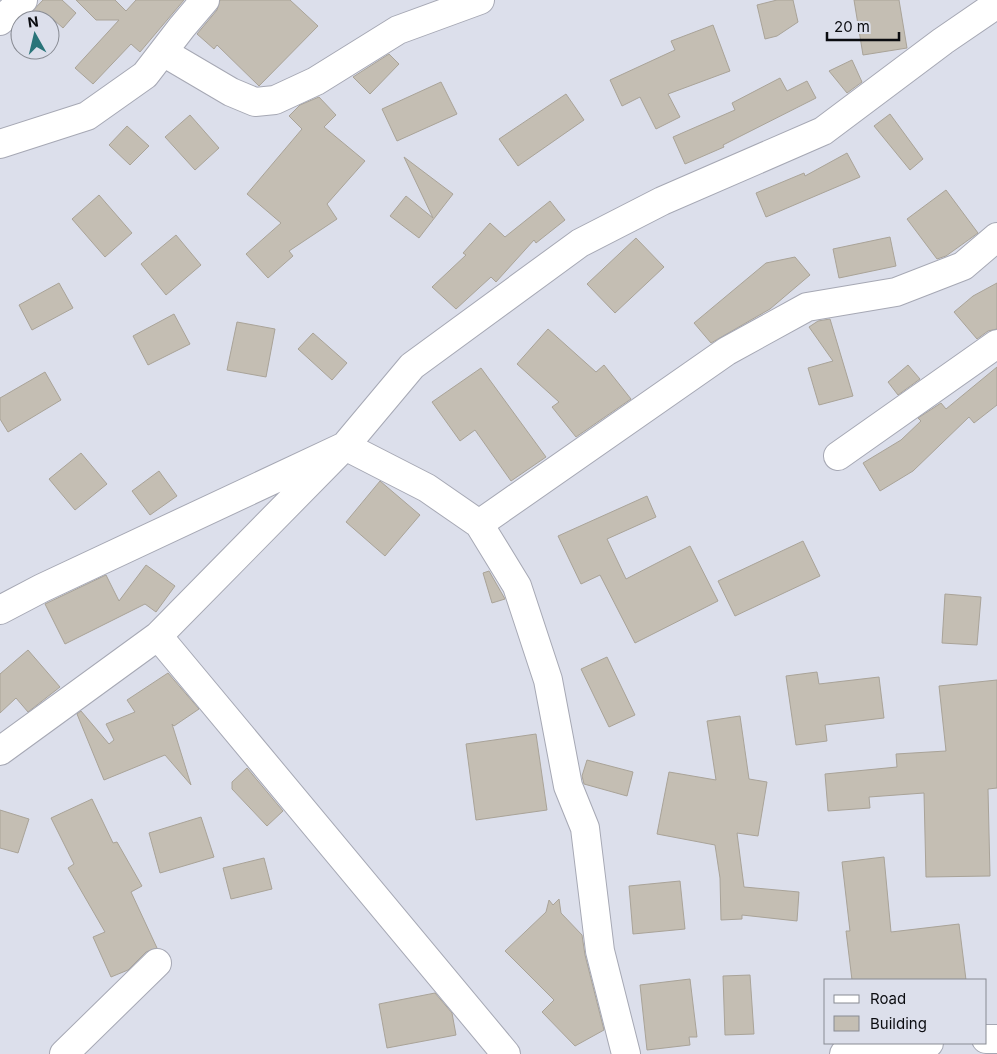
<svg xmlns="http://www.w3.org/2000/svg" width="997" height="1054" viewBox="0 0 997 1054" font-family="Inter,sans-serif">
  <style>
    .building { fill: #c4beb3; stroke: #a9a398 }
    .lines { fill: none; stroke-linecap: round; stroke-linejoin: round }
    .minor-casing { stroke: #a6a8b4; stroke-width: 30 }
    .minor { stroke: #fff; stroke-width: 28 }
  </style>
  <rect width="100%" height="100%" fill="#dcdfeb"/>
  <path class="building" d="M43,0h19l14,13 -13,15 -9,-8h-30z
    M76,0h39l11,11 10,-11h48l-44,52 -9,-8 -38,40 -18,-16 44,-48h-23z
    M220,0h70l28,26 -59,60 -42,-41 -3,4 -17,-15 20,-24z
    M777,0h16l5,22 -21,14 -12,3 -8,-34z
    M854,0h45l8,48 -44,7z
    M713,25l17,46 -62,23 12,23 -24,12 -16,-32 -18,9 -12,-26 65,-30 -4,-9z
    M389,54l10,10 -29,30 -17,-17z
    M852,60l10,22 -15,11 -18,-22z
    M780,78l7,13 20,-10 9,17 -93,47 1,2 -39,17 -12,-27 62,-27 -3,-7z
    M441,82l16,32 -60,27 -15,-32z
    M566,94l18,26 -66,46 -19,-27z
    M319,97l17,18 -12,12 41,34 -38,43 10,15 -48,32 4,5 -25,22 -22,-24 35,-31 -34,-29 55,-65 -13,-13 11,-11z
    M890,114l33,45 -13,11 -36,-44z
    M190,115l29,33 -24,22 -30,-33z
    M127,126l22,20 -19,19 -21,-20z
    M847,153l13,24 -94,40 -10,-24 48,-20 1,3z
    M404,157l49,37 -34,44 -29,-22 16,-20 27,22z
    M946,190l32,43 -32,23 -9,3 -30,-40z
    M99,195l33,38 -27,24 -33,-38z
    M550,201l15,19 -29,23 -2,-3 -38,42 -5,-5 -35,32 -24,-22 34,-32 -3,-2 27,-30 15,14z
    M176,235l25,30 -35,30 -25,-31z
    M890,237l6,29 -57,12 -6,-29z
    M636,238l28,29 -49,46 -28,-29z
    M795,257l15,18 -40,34 -59,34 -17,-20 72,-60z
    M59,283l14,25 -41,22 -13,-25z
    M997,283v46l-9,2 -11,8 -23,-27 19,-16z
    M174,314l16,30 -42,21 -15,-29z
    M830,319l23,77 -34,9 -11,-37 25,-7 -24,-34 9,-6z
    M237,322l38,7 -9,48 -39,-7z
    M548,329l48,43 8,-7 27,34 -55,38 -24,-30 7,-5 -42,-38z
    M313,333l34,30 -15,17 -34,-31z
    M908,365l12,14 -22,16 -10,-13z
    M997,367v38l-23,18 -5,-6 -56,54 -33,20 -17,-28 38,-23 20,-19 -3,-3 23,-15 5,6z
    M481,368l65,89 -35,24 -36,-51 -15,11 -28,-39z
    M45,372l16,28 -53,32 -8,-13v-21z
    M81,453l26,31 -32,26 -26,-31z
    M159,471l18,25 -27,19 -18,-24z
    M380,481l40,34 -35,41 -39,-34z
    M647,496l9,21 -49,22 19,40 64,-33 28,55 -83,42 -35,-68 -19,9 -23,-48z
    M803,541l17,35 -85,40 -17,-35z
    M146,565l29,21 -19,26 -11,-8 -80,40 -20,-40 61,-29 13,26z
    M489,571l16,28 -13,4 -9,-30z
    M945,594l36,3 -4,48 -35,-2z
    M28,650l32,37 -32,25 -12,-14 -16,15v-39z
    M607,657l28,58 -26,12 -28,-58z
    M817,672l2,12 60,-7 5,41 -59,7 2,16 -31,4 -10,-69z
    M168,673l31,36 -25,17 -2,-2 19,61 -26,-30 -61,25 -27,-66 4,-3 28,33 5,-4 -8,-16 29,-12 -8,-12z
    M997,680v108l-9,1 2,87 -64,1 -2,-84 -55,4 1,11 -42,3 -3,-37 72,-7 -1,-13 50,-3 -7,-65z
    M740,716l9,63 18,3 -9,54 -21,-3 7,54 55,5 -2,29 -55,-6v4l-21,1 -1,-42 -5,-33 -58,-11 12,-62 47,8 -9,-59z
    M536,734l11,76 -71,10 -10,-76z
    M587,760l46,12 -6,24 -43,-12 -2,-8z
    M247,768l36,43 -16,15 -35,-37v-7z
    M92,799l21,44 4,-1 25,44 -11,6 26,56 -11,4 -18,18 -17,7 -18,-40 12,-5 -37,-64 6,-4 -23,-46z
    M0,810l29,9 -11,34 -18,-5z
    M201,817l13,40 -54,16 -11,-40z
    M884,857l7,75 68,-8 7,56h-114l-6,-49h4l-8,-69z
    M264,858l8,31 -41,10 -8,-31z
    M680,881l5,48 -52,5 -4,-48z
    M559,899l2,14 21,22 3,20 19,75 -29,16 -33,-34 12,-12 -49,-49 41,-39 3,-12 4,5z
    M750,975l4,59 -29,1 -2,-59z
    M690,979l7,58h-8l1,8 -43,5 -7,-65z
    M435,993l17,20 4,22 -69,13 -8,-44z"/>
  <g class="lines">
    <g class="minor-casing">
      <path id="minor" d="M0,21l23,-21
        M163,52l68,40 24,10 20,-2 41,-19 82,-51 82,-30
        M0,144l87,-28 58,-41 37,-48 23,-27
        M838,456l159,-112
        M479,524l248,-173 80,-44 89,-15 67,-26 34,-29
        M0,610l42,-22 303,-142 82,42 52,36 38,62 31,94 20,106 17,42 15,123 26,103
        M158,636l348,418
        M0,751l158,-115 187,-190 67,-80 168,-123 82,-42 161,-70 120,-90 54,-37
        M986,1039h11
        M64,1054l93,-91
        M844,1054l85,-11"/>
    </g>
    <use href="#minor" class="minor"/>
  </g>
  <rect x="824" y="979" width="162" height="65" fill="#dcdfeb" stroke="#888b93"/>
  <rect x="834" y="995" width="25" height="8" fill="#ffffff" stroke="#888b93"/>
  <text x="870" y="1004" font-size="15" fill="#0b0c10">Road</text>
  <rect x="834" y="1016" width="25" height="15" fill="#c4beb3" stroke="#888b93"/>
  <text x="870" y="1029" font-size="15" fill="#0b0c10">Building</text>
  <g transform="translate(35 35) rotate(352)"><circle r="24" fill="#dcdfeb" stroke="#888b93"/>
  <path d="M0-4L9 19L0 12L-9 19Z" fill="#2a7479"/>
  <text y="-8" font-size="14" font-weight="bold" text-anchor="middle" fill="#0b0c10">N</text>
  </g>
  <path d="M827 32v8h72v-8" fill="none" stroke="#0b0c10" stroke-width="2.5"/>
  <text x="834" y="32" font-size="15" fill="#0b0c10" stroke="#dcdfeb" stroke-width="4" paint-order="stroke">20 m</text>
</svg>
